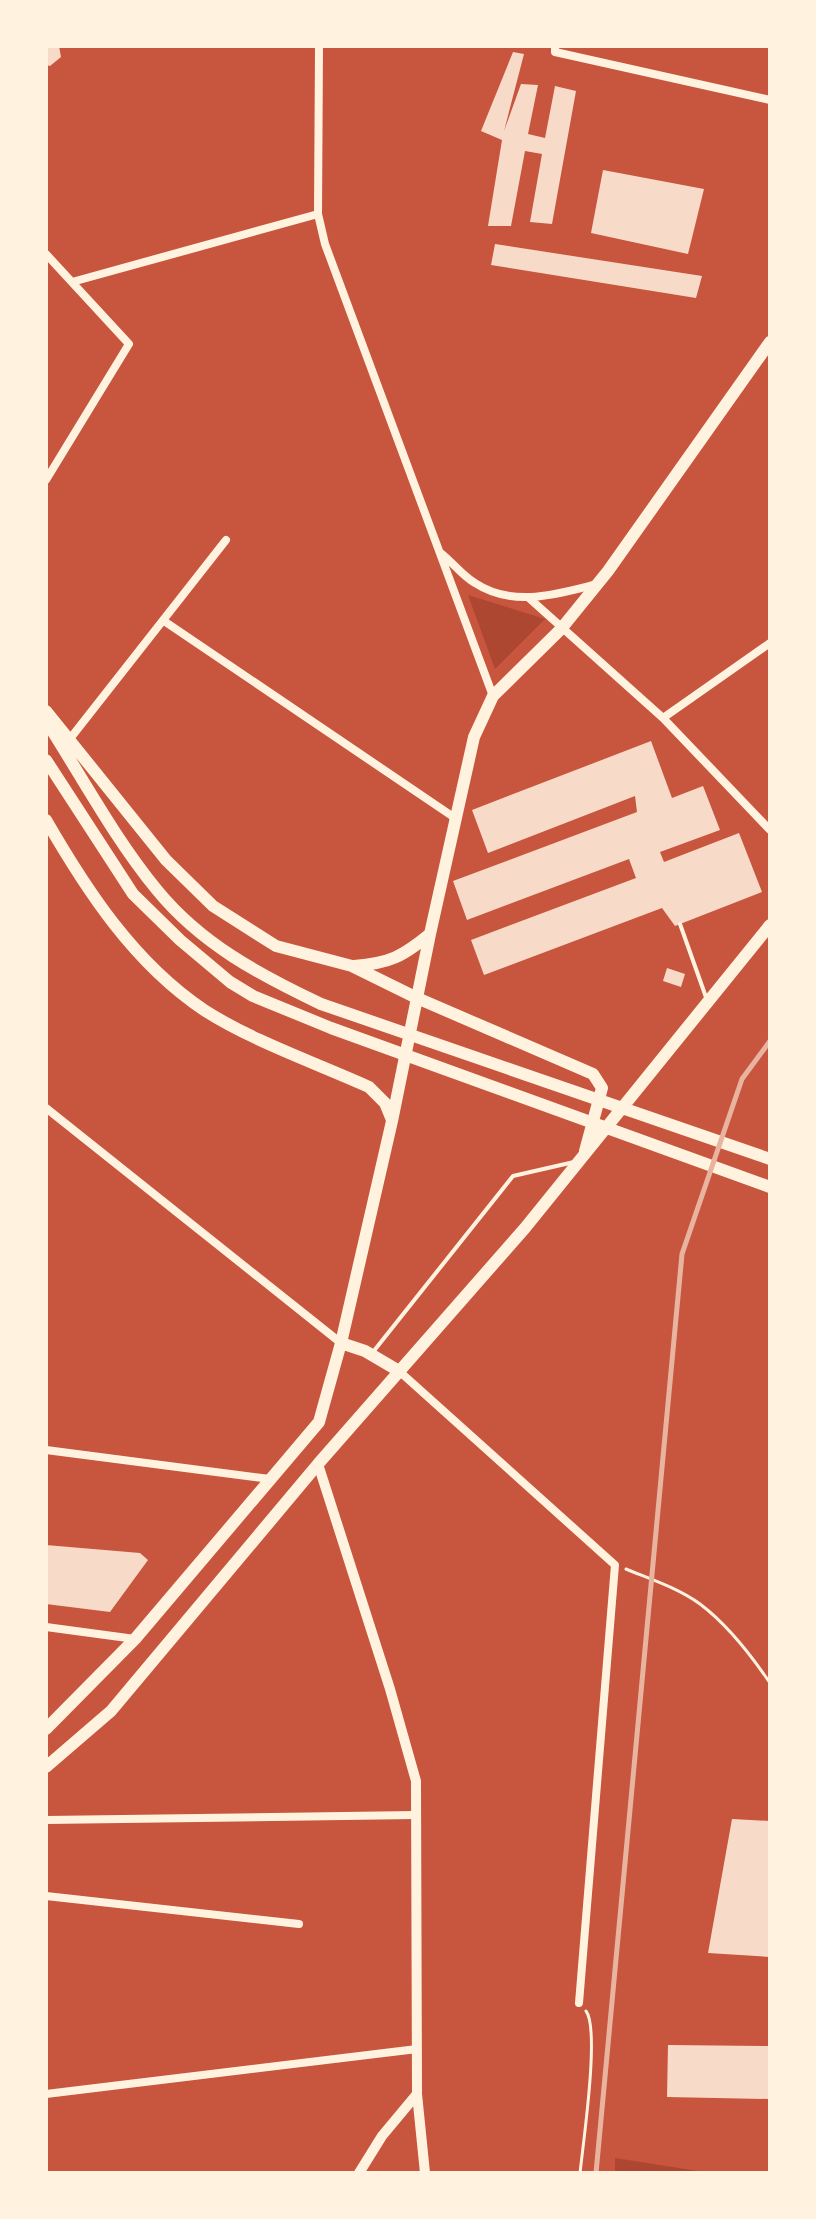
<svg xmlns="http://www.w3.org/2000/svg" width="816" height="2219" viewBox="0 0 816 2219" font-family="'PT Sans Narrow',sans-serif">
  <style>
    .green { fill: #ae4732 }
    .building { fill: #f7dbc8 }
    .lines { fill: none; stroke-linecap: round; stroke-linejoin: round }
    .path { stroke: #fff3e0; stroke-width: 3 }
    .service { stroke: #fff3e0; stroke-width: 4 }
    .minor { stroke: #fff3e0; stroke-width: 8 }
    .tertiary { stroke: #fff3e0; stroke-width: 10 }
    .primary { stroke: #fff3e0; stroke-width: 12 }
    .rail { stroke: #e9b49f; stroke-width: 5 }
  </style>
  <rect width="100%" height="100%" fill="#c8553d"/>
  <path class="green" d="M468,595l77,24 -50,50z
    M615,2158l96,15h-96z"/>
  <path class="building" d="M46,46h13l2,11 -11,9 -4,-1z
    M513,52l11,2 -20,77 17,-47 17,1 -10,49 17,4 10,-52 21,5 -24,133 -22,-2 12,-68 -17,-3 -14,75h-23l14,-86 -21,-9z
    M603,170l101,19 -16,65 -97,-21z
    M495,244l207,32 -6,22 -205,-33z
    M651,741l21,57 31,-12 17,44 -60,22 4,10 75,-29 23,59 -87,34 -13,-18 -178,67 -13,-35 165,-62 -7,-19 -162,61 -14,-39 184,-69 -2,-16 -147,57 -16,-43z
    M667,968l18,6 -4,13 -18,-6z
    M46,1545l94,8 8,7 -38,52 -64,-8z
    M732,1819l38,2v136l-62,-4z
    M668,2045l102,1v53l-103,-2z"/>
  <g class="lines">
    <path class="path" d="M626,1569c24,10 52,19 74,35 28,21 51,51 70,79
      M580,2173c3,-29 20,-144 6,-162"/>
    <path class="service" d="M680,924l27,76
      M373,1352l140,-176 61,-14"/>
    <path class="minor" d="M319,46l-1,168 7,30 168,452
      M555,46v6l215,48
      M46,254l83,90 -83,136
      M72,282l246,-68
      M442,554c11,9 21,22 33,29 38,25 82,11 122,1
      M529,598l134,120 107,112
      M164,621l291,197
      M663,718l107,-75
      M69,740l157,-200
      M46,1108l295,235
      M399,1371l216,194 -36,438
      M46,1450l224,29
      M46,1627l89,12
      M46,1820l369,-5
      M46,1896l253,28
      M46,2094l371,-45"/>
    <path class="tertiary" d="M318,1464l72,225 26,92 1,313 8,79
      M359,2173l23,-37 35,-42"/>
    <path class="primary" d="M46,711l120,149 47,46 63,40 76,20 65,32 176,76 9,14 -17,63
      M46,721c36,56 69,118 111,169 44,54 103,85 164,114l449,155
      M46,760l87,134 47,46 50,42 23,14 78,32 439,159
      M46,820c41,71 88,143 158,190 46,30 114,54 165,77l16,16 7,17
      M354,966c36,-3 48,-9 76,-32
      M341,1343l24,8 34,20
      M46,1729l89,-90 184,-217 22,-79 51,-222 38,-187 44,-197 19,-41 68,-67 47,-58 162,-229
      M46,1767l65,-56 207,-247 207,-236 245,-303"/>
    <path class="rail" d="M596,2173l86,-919 60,-175 28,-38"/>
  </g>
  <rect width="816" height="2219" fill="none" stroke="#fff3e0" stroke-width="96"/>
</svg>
